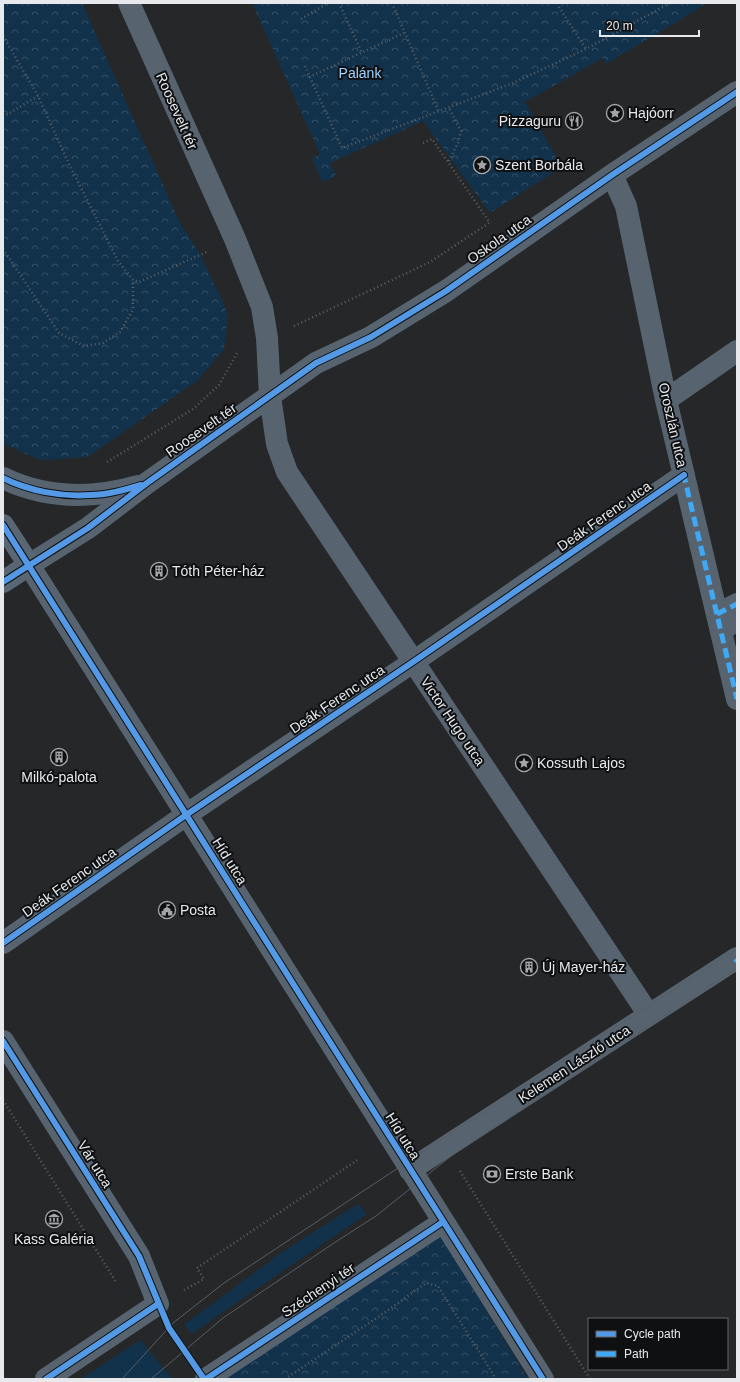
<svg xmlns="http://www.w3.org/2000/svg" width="740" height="1382" viewBox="0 0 740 1382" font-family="Arial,sans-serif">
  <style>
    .green { fill: #12324c }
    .forest { fill: url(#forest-crowns) }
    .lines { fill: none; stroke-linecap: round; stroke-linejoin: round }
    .path { stroke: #596167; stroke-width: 2.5; stroke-dasharray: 1 3; stroke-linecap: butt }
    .lane { stroke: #576470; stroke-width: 15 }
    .street { stroke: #576470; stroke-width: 22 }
    .secondary { stroke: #586773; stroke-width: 22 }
    .tram { stroke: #575e64; stroke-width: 1 }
    .quiet { stroke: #3fa9f5; stroke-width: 5; stroke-dasharray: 10 5; stroke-linecap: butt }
    .cycleway-casing { stroke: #0e1012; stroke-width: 8 }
    .cycleway { stroke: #5399e6; stroke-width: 6 }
    .labels { text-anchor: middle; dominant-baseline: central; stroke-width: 4; stroke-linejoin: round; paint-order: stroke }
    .park-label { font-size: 14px; fill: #a0d2ff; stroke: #0e1012 }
    .street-label { font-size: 14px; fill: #e7e9ec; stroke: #0e1012 }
    .poi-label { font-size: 14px; fill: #e7e9ec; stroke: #0e1012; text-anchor: start }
  </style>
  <defs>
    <pattern id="forest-crowns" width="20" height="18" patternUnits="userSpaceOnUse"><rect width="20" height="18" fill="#12324c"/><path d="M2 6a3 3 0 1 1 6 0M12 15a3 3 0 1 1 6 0" fill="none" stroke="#345066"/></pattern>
  </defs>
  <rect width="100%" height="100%" fill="#252729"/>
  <path class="green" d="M358,1204l9,10 -124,84 -51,36 -8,-9 101,-75z
    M140,1340l32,38 -1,1h-90z"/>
  <path class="forest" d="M3,3h79l98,220 20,31 28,60 -4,35 -26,31 -110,77 -47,3 -38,-16z
    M252,3h456l-102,61 -3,-6 -78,44 37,65 -72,46 -67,-92 -93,42 6,13 -14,6 -10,-23 8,-5z
    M443,1222l19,49 66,108h-322z"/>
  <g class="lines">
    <path class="path" d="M339,3l23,50
      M392,3l47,109
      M558,3l1,4 27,42
      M301,19l27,-16
      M3,36l35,60 32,70 48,95 15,19 6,2 70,-31
      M305,66l37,82 171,-65 73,-34 84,-46
      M309,77l95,-44
      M3,117l35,-21
      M423,143l9,-4 58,84
      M449,161l9,-18 3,-12 -12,-23
      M3,249l56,84 25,13 19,-3 17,-11 13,-23v-29
      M294,326l77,-36 59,-28 59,-39
      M107,462l86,-53 26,-24 18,-32 2,-1
      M3,1100l113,182
      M460,1171l130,208
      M184,1290l20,-11 -7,-11 162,-109
      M285,1379l99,-66 42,-30 12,3 58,93"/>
    <path class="lane" d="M722,634l15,-10"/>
    <path class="street" d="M129,3l106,236 27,68 5,31 3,58 7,48 10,28 362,543
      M612,175l14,31 40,194 71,299
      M666,400l71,-49
      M3,478c43,21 89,21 135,8
      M717,614l20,-10
      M3,943l183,-128 227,-153 271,-187
      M3,1041l136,215 19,48 -112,75
      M410,1170l327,-212
      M206,1379l237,-157
      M543,1379l-514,-814 59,-37 59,-45 169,-120 55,-26 75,-46 166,-116 125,-83"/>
    <path class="secondary" d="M3,525l26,40 -26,17"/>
    <path class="tram" d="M122,1379l51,-56 51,-40 218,-144 295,-190
      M151,1379l72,-61 114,-77 39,-25 75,-60 286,-188"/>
    <path class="quiet" d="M666,400l71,299
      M717,614l20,-10
      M735,959l2,2"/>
    <g class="cycleway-casing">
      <path id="cycleway" d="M3,478c26,13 58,19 87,17 17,0 34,-5 51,-10
        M3,525l540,854
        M3,582l85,-54 59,-45 169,-120 55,-26 75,-46 166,-116 125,-83
        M3,943l183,-128 227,-153 271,-187
        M3,1041l136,215 30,72 35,51
        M46,1379l112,-75
        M206,1379l237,-157"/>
    </g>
    <use href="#cycleway" class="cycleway"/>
  </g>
  <defs>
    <g id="sight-ring" transform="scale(0.9)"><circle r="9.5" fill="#0e1012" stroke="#a3a5a8" stroke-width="1.5"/><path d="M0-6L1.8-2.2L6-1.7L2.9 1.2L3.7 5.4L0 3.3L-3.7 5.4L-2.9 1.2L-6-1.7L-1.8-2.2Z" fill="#a3a5a8"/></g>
    <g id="restaurant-ring" transform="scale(0.9)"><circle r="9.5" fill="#0e1012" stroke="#a3a5a8" stroke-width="1.5"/><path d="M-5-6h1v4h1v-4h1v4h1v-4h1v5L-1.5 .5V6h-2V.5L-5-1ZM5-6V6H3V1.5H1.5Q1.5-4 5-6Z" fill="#a3a5a8"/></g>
    <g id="building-ring" transform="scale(0.9)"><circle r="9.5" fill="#0e1012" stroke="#a3a5a8" stroke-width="1.5"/><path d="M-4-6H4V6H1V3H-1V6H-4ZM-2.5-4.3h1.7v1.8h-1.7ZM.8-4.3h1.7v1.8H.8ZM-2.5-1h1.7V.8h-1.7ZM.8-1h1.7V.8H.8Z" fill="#a3a5a8"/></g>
    <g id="civic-ring" transform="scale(0.9)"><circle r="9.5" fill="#0e1012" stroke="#a3a5a8" stroke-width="1.5"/><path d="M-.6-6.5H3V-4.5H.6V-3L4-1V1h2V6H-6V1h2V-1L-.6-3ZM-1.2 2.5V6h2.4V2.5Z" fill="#a3a5a8"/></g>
    <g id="bank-ring" transform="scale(0.9)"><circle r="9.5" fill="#0e1012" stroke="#a3a5a8" stroke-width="1.5"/><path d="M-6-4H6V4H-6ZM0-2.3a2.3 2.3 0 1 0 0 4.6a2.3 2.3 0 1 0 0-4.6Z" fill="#a3a5a8"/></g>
    <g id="museum-ring" transform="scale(0.9)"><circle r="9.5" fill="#0e1012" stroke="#a3a5a8" stroke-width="1.5"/><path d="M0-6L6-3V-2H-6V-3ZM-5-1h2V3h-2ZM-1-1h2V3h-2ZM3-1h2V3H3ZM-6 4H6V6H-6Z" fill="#a3a5a8"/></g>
  </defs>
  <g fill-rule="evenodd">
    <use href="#sight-ring" x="615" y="113"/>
    <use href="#restaurant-ring" x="574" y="121"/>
    <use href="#sight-ring" x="482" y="165"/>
    <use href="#building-ring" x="159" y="571"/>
    <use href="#building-ring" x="59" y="757"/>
    <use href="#sight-ring" x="524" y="763"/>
    <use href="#civic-ring" x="167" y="910"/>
    <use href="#building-ring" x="529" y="967"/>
    <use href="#bank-ring" x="492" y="1174"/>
    <use href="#museum-ring" x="54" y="1219"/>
  </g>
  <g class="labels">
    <g class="park-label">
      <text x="360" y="73">Palánk</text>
    </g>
    <g class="street-label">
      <text transform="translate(177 111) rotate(66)">Roosevelt tér</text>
      <text transform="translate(499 239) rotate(-35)">Oskola utca</text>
      <text transform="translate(673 425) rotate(77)">Oroszlán utca</text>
      <text transform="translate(201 430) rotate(-35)">Roosevelt tér</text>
      <text transform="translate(604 516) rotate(-35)">Deák Ferenc utca</text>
      <text transform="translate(337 699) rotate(-34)">Deák Ferenc utca</text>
      <text transform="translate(453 721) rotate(56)">Victor Hugo utca</text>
      <text transform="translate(230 861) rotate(58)">Híd utca</text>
      <text transform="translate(69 882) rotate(-35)">Deák Ferenc utca</text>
      <text transform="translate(574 1064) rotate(-33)">Kelemen László utca</text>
      <text transform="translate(403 1136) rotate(58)">Híd utca</text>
      <text transform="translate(95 1164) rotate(58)">Vár utca</text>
      <text transform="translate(318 1290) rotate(-34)">Széchenyi tér</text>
    </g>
    <g class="poi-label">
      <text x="628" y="113">Hajóorr</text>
      <text x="561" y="121" text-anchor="end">Pizzaguru</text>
      <text x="495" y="165">Szent Borbála</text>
      <text x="172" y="571">Tóth Péter-ház</text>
      <text x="537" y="763">Kossuth Lajos</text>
      <text x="59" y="777" text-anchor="middle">Milkó-palota</text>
      <text x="180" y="910">Posta</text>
      <text x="542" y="967">Új Mayer-ház</text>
      <text x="505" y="1174">Erste Bank</text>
      <text x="54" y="1239" text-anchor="middle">Kass Galéria</text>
    </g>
  </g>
  <rect width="740" height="1382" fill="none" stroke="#e7e9ec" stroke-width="8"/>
  <rect x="588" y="1318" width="140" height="52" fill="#0e1012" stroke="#656769"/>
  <rect x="596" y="1331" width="20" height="6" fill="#5399e6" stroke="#656769"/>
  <text x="624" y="1338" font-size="12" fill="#e7e9ec">Cycle path</text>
  <rect x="596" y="1351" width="20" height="6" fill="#3fa9f5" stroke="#656769"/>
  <text x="624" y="1358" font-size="12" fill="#e7e9ec">Path</text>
  <path d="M600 30v6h99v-6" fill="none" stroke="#e7e9ec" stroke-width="2"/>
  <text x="606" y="30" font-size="12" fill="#e7e9ec" stroke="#0e1012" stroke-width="3" paint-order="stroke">20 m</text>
</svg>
